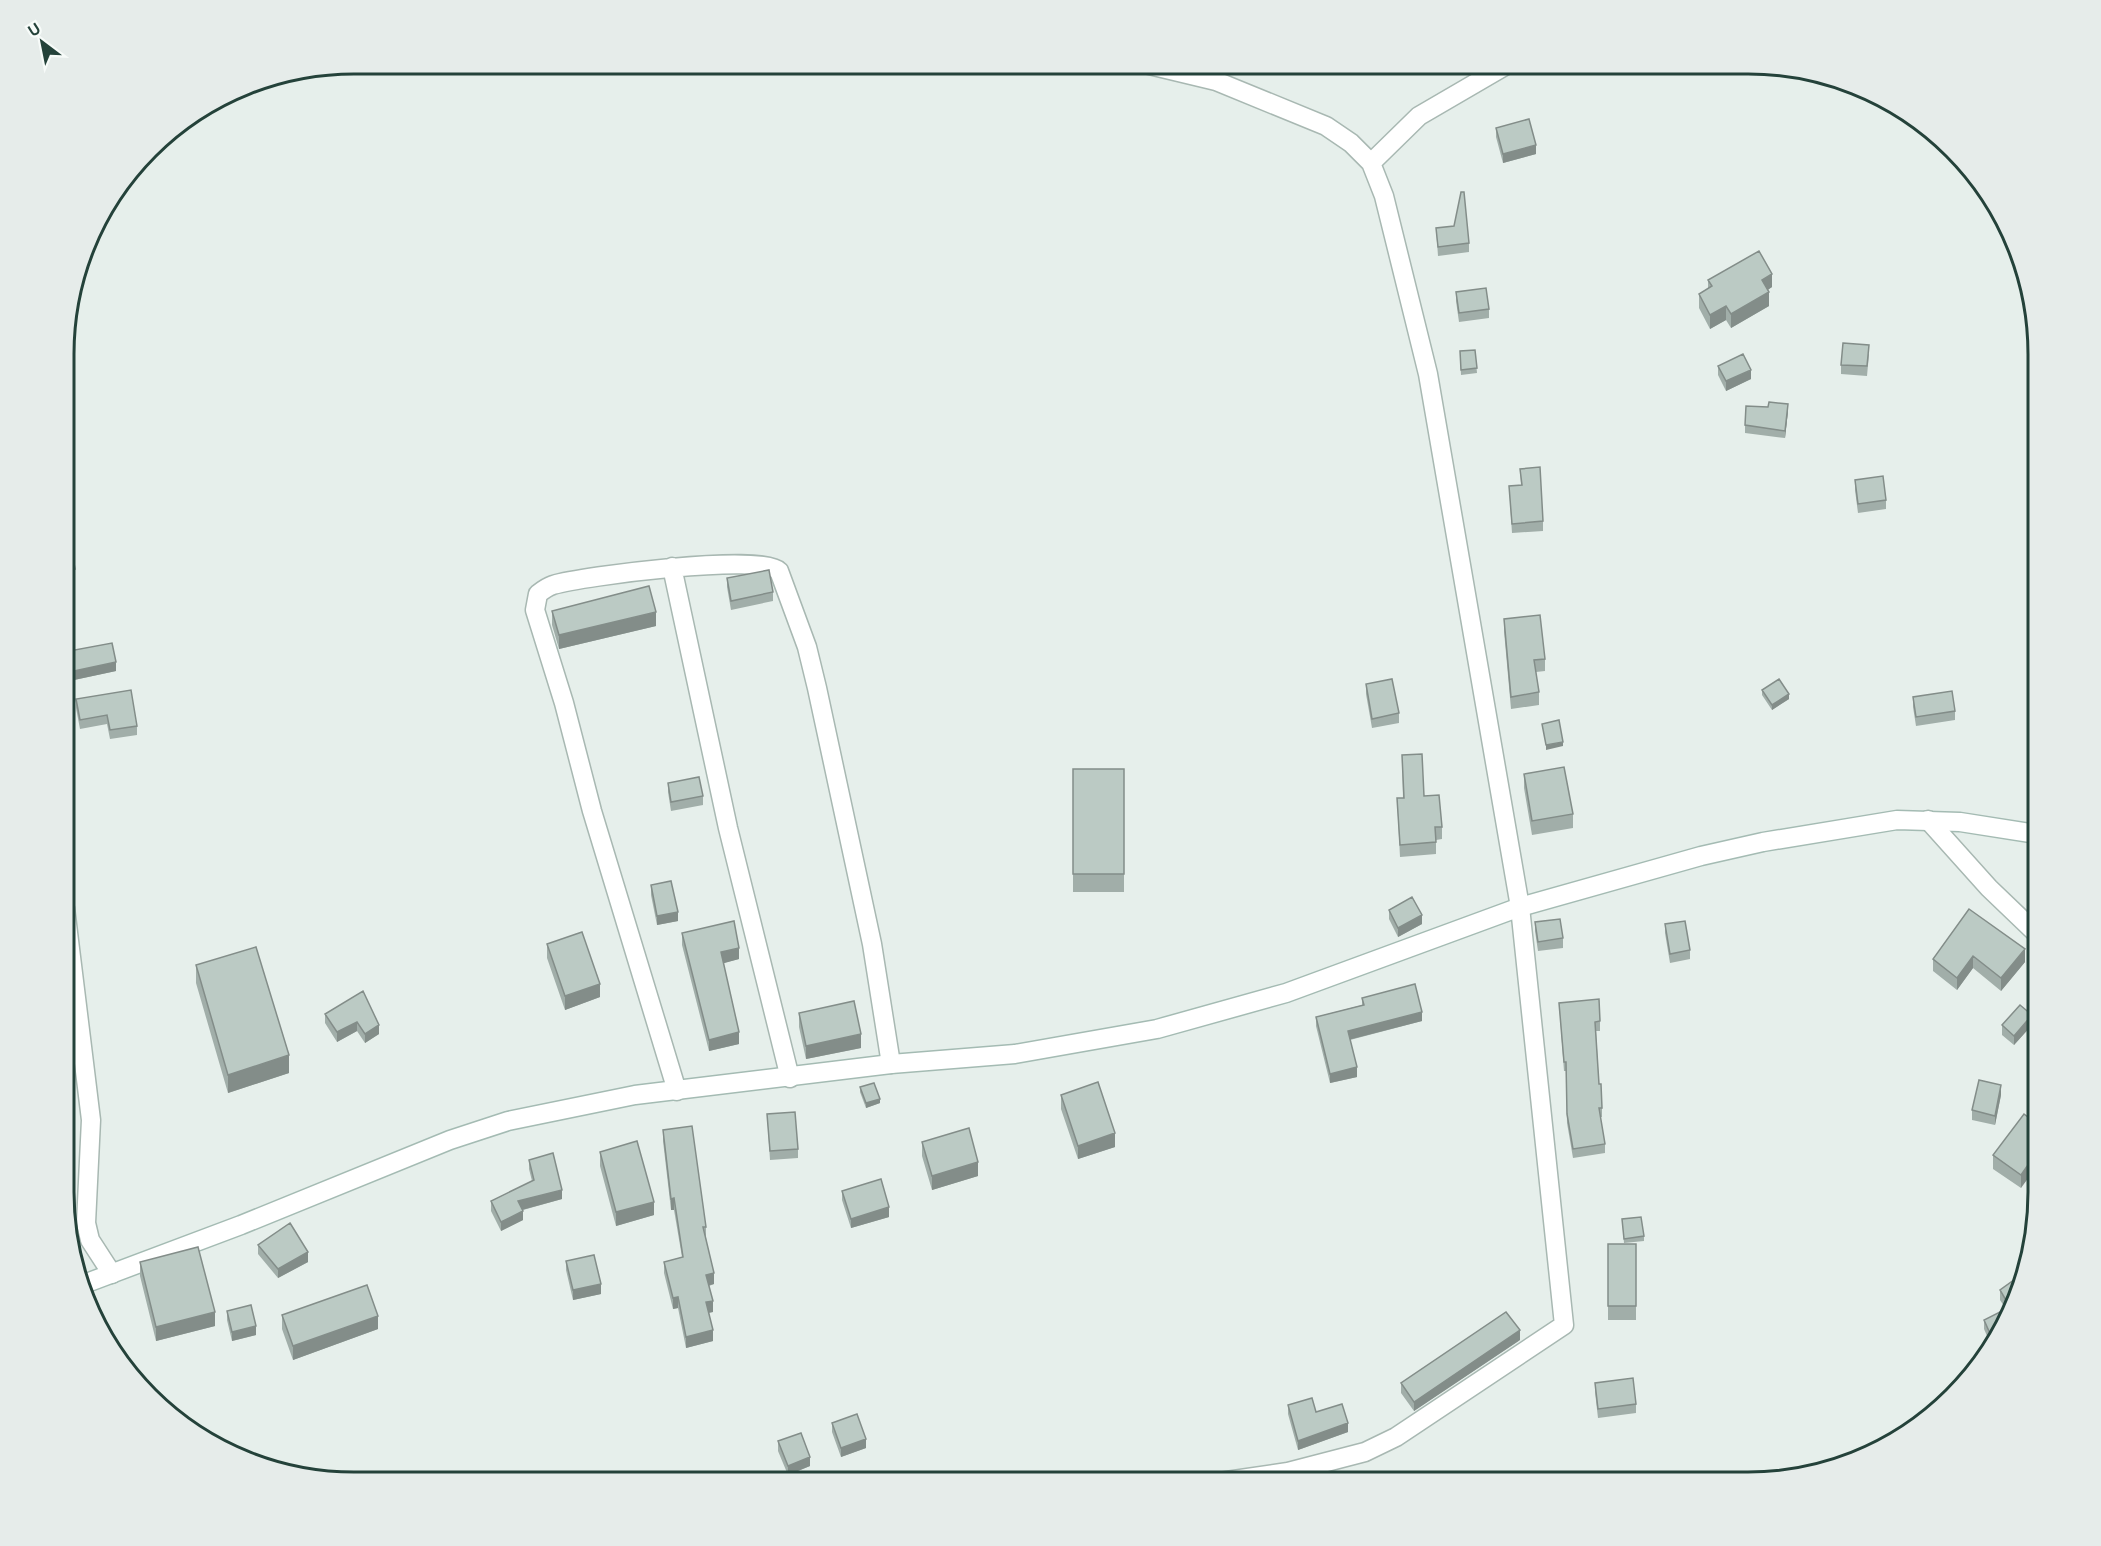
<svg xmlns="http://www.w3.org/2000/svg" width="2101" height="1546" viewBox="0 0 2101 1546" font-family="'DM Sans',sans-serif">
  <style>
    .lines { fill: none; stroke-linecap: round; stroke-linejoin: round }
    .street-casing { stroke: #a8b8b2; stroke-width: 21 }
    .secondary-casing { stroke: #a4bbb3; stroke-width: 21 }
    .street { stroke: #fff; stroke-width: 18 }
    .secondary { stroke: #fff; stroke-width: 18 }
    .wall { fill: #a1aea9 }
    .shaded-wall { fill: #838d89 }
    .building { fill: #bbcac4; stroke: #838d89; stroke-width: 1.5 }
    .rim { fill: none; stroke: #24423a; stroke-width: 3 }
  </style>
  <rect width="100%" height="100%" fill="#e6efeb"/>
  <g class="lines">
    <g class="street-casing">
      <path id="street" d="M1141,63l75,18 110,45 25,17 20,20 13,33 44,178 92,533 44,418 -168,112 -31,15 -77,20 -75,11
        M1371,163l48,-47 91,-53
        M672,567l56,261 62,250
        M1928,820l61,68 48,46
        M65,908l26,212 -5,103 4,17 22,34
        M677,1091l-85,-280 -28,-108 -29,-93 3,-16c5,-4 9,-7 15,-9 30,-9 210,-32 226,-14l28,76 10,41 55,256 19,120"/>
    </g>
    <g class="secondary-casing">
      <path id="secondary" d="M84,1284l157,-59 209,-85 58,-19 127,-26 256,-31 124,-10 142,-25 129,-36 234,-86 181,-51 62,-14 134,-22 63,2 77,12"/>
    </g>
    <use href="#street" class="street"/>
    <use href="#secondary" class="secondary"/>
  </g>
  <path class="wall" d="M1496,128l40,26 -33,9 -7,-26z
    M1436,228l33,15v9l-31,4z
    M1708,280l64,7 -5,3 2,16 -38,22 -5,-8 -16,9 -11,-21v-14l9,-5z
    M1456,292l33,17v9l-30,4 -3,-21z
    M1475,350l2,23 -16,2 -1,-19z
    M1869,354l-2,22 -26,-2v-9z
    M1718,366l33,13 -25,12 -8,-16z
    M1788,411l-3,27 -40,-5v-8z
    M1520,469l23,52v10l-31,2 -3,-47 12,-1z
    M1855,480l31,20v9l-28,4 -3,-23z
    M65,546l10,23v9l-10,2z
    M727,578l46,14v9l-42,9 -4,-23z
    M552,611l104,15 -97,23 -7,-24z
    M1504,619l41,40v12l-9,1 3,20v13l-28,4 -7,-78z
    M69,651l47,20 -42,9 -5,-19z
    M1366,684l33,29v10l-27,5 -6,-34z
    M1762,690l27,9 -17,11 -10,-15z
    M1913,697l42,14v9l-39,6 -3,-19z
    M76,699l61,27v9l-27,4 -3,-15 -27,5 -4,-21z
    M1402,755l40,72v12l-6,1v14l-36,3 -3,-59h6z
    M1073,769h51v123h-51z
    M1524,774l49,40v14l-41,7 -8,-47z
    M668,783l35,13v9l-32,6 -3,-19z
    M651,885l27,36 -21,4 -6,-30z
    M1969,909l56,53 -24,29 -28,-23 -16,22 -24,-19v-12z
    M1389,910l33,14 -24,13 -9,-18z
    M1535,922l28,16v10l-25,3 -3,-20z
    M1665,924l25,26v9l-20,4 -5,-30z
    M682,933l57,26 -16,4 16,81 -30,7 -27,-106z
    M547,944l53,53 -35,13 -18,-52z
    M196,965l93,108 -61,20 -32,-110z
    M1362,998l60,23 -72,19 7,37 -27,6 -14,-57v-9l46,-12z
    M1559,1003l41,18v10h-4l3,53 3,24v9h-2l5,27v9l-32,5 -6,-35 -1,-52h-2z
    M799,1013l62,35 -55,11 -7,-32z
    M325,1014l54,11v9l-14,9 -8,-12 -20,11 -12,-19z
    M2002,1025h30l-18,20 -12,-10z
    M860,1087l20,16 -14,5 -6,-16z
    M1061,1095l54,52 -37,12 -17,-50z
    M2001,1095l-6,30 -23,-5v-10z
    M767,1114l31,35v9l-28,2z
    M2037,1124l-16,64 -28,-19v-14z
    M663,1130l43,97v11l8,46 -5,2 4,26 -4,1 4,28 -27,7 -8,-40 -5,1 -9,-36v-11l18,-5 -8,-47h-3l-8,-69z
    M922,1142l56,34 -46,14 -10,-34z
    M600,1152l54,63 -38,11 -16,-60z
    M529,1160l33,39 -39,11v10l-22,11 -10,-20v-10l41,-20 -3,-12z
    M842,1191l47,26 -38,11 -9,-28z
    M1622,1219l22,17v5l-20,2z
    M1608,1244h28v76h-28z
    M258,1245l50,17 -30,16 -20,-24z
    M566,1261l35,33 -28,6 -7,-30z
    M140,1262l75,64 -59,15 -16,-65z
    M2022,1286l-31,59 -7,-16v-9l22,-11 -6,-9v-10z
    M227,1311l29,24 -24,6 -5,-21z
    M282,1315l96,14 -85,31 -11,-31z
    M1520,1340l-106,71 -13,-18v-10z
    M1595,1383l41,21v9l-38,5 -3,-26z
    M1288,1405l28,7 32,20 -50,18 -10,-36z
    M832,1423l34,25 -25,9 -9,-25z
    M778,1441l32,25 -22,9 -10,-24z"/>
  <path class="shaded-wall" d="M1536,145v9l-33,9v-9z
    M1772,274v13l-10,7v-14z
    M1769,292v14l-38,22v-14z
    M1726,306v14l-16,9v-14z
    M1751,370v9l-25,12v-10z
    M1788,404v7l-3,27v-7z
    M656,612v14l-97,23v-14z
    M116,662v9l-42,9v-9z
    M1789,694v5l-17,11v-5z
    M1563,742v4l-17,4v-5z
    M678,912v9l-21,4v-9z
    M1422,915v9l-24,13v-9z
    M739,948v11l-18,5v-12z
    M2025,949v13l-24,29v-13z
    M1973,956v12l-16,22v-12z
    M600,984v13l-35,13v-14z
    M1422,1012v9l-74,19v-9z
    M2032,1015v10l-18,20v-9z
    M357,1022v9l-20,11v-10z
    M379,1025v9l-14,9v-9z
    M739,1032v12l-30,7v-11z
    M861,1034v14l-55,11v-13z
    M289,1055v18l-61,20v-18z
    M1357,1067v10l-27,6v-9z
    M2001,1085v10l-6,30v-9z
    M880,1099v4l-14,5v-5z
    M1115,1133v14l-37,12v-13z
    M2037,1152v14l-16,22v-13z
    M978,1162v14l-46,14v-14z
    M562,1190v9l-44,12v-10z
    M674,1198v12h-3v-11z
    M654,1202v13l-38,11v-14z
    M889,1207v10l-38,11v-9z
    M523,1211v9l-22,11v-9z
    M308,1252v10l-30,16v-9z
    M714,1273v11l-8,2v-11z
    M601,1284v10l-28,6v-10z
    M678,1297v11l-5,1v-11z
    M713,1301v11l-7,1v-11z
    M215,1312v14l-59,15v-14z
    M378,1316v13l-85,31v-14z
    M256,1326v9l-24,6v-9z
    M713,1330v11l-27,7v-11z
    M1520,1330v10l-106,71v-9z
    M1348,1423v9l-50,18v-9z
    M866,1439v9l-25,9v-9z
    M810,1457v9l-22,9v-9z"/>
  <path class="building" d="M1529,119l7,26 -33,9 -7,-26z
    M1461,192h3l5,51 -31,4 -2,-19 18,-2z
    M1759,251l13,23 -10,6 7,12 -38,22 -5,-8 -16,9 -11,-21 13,-8 -4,-6z
    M1486,288l3,21 -30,4 -3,-21z
    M1843,343l26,2 -2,21 -26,-1z
    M1475,350l2,18 -16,2 -1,-19z
    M1743,354l8,16 -25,11 -8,-15z
    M1769,402l19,2 -3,27 -40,-6 1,-19 22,1z
    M1540,467l3,54 -31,3 -3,-38 13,-1 -2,-16z
    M1883,476l3,24 -28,4 -3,-24z
    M71,545l4,24 -10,1v-24z
    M769,570l4,22 -42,9 -4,-23z
    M649,586l7,26 -97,23 -7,-24z
    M1540,615l5,44 -11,1 5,32 -28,5 -7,-78z
    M112,643l4,19 -42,9 -5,-20z
    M1392,679l7,34 -27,6 -6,-35z
    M1779,679l10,15 -17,11 -10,-15z
    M131,690l6,36 -27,4 -3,-15 -27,5 -4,-21z
    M1952,691l3,20 -39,6 -3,-20z
    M1559,720l4,22 -17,3 -4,-21z
    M1422,754l2,42 15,-1 3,32h-7l1,15 -36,3 -3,-47h7l-2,-43z
    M1564,767l9,47 -41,7 -8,-47z
    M1073,769h51v105h-51z
    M699,777l4,19 -32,6 -3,-19z
    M671,881l7,31 -21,4 -6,-31z
    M1412,897l10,18 -24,13 -9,-18z
    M1969,909l56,40 -24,29 -28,-22 -16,22 -24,-19z
    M1560,919l3,19 -25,4 -3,-20z
    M734,921l5,27 -18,4 18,80 -30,8 -27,-107z
    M1685,921l5,29 -20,4 -5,-30z
    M582,932l18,52 -35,12 -18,-52z
    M256,947l33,108 -61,20 -32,-110z
    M1415,984l7,28 -74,19 9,36 -27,7 -14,-57 48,-12 -2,-7z
    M363,991l16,34 -14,9 -8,-12 -20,10 -12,-18z
    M1599,999l1,22 -5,1 4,62h2l1,24h-3l6,36 -32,5 -6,-35 -1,-52h-2l-5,-59z
    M854,1001l7,33 -55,12 -7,-33z
    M2020,1005l12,10 -18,21 -12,-11z
    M1979,1080l22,5 -6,31 -23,-6z
    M1098,1082l17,51 -37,13 -17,-51z
    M874,1083l6,16 -14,4 -6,-16z
    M795,1112l3,37 -28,2 -3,-37z
    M2024,1114l13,10v28l-16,23 -28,-20z
    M692,1126l14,101h-3l11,46 -8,2 7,26 -7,1 7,28 -27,7 -8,-40 -5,1 -9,-36 19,-5 -9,-59 -3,1 -8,-69z
    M969,1128l9,34 -46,14 -10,-34z
    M637,1141l17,61 -38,10 -16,-60z
    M553,1153l9,37 -44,11 5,10 -22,11 -10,-21 43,-21 -5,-20z
    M881,1179l8,28 -38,12 -9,-28z
    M1641,1217l3,19 -20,3 -2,-20z
    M290,1223l18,29 -30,17 -20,-24z
    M1608,1244h28v62h-28z
    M198,1247l17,65 -59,15 -16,-65z
    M594,1255l7,29 -28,6 -7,-29z
    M2025,1272l-3,14 -29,54 -9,-20 26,-13 -10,-17z
    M367,1285l11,31 -85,30 -11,-31z
    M251,1305l5,21 -24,6 -5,-21z
    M1506,1312l14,18 -106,72 -13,-19z
    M103,1320l13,34 -14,-16 -5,-16z
    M1633,1378l3,26 -38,5 -3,-26z
    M1312,1398l4,14 26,-8 6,19 -50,18 -10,-36z
    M857,1414l9,25 -25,9 -9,-25z
    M801,1433l9,24 -22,9 -10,-25z
    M1491,1479h29v4h-29z"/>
  <path d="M0 0H2101V1546H0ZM354 74H1748A280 280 0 0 1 2028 354V1192A280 280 0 0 1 1748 1472H354A280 280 0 0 1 74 1192V354A280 280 0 0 1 354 74Z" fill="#e6ecea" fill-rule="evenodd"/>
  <path class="rim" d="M354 74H1748A280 280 0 0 1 2028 354V1192A280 280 0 0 1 1748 1472H354A280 280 0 0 1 74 1192V354A280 280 0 0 1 354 74Z"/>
  <g transform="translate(42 42) rotate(328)" stroke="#f7fbf9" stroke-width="4.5" paint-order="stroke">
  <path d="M0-4.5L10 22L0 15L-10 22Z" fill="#24423a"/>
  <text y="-9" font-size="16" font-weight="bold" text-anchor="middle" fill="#24423a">U</text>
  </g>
</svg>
